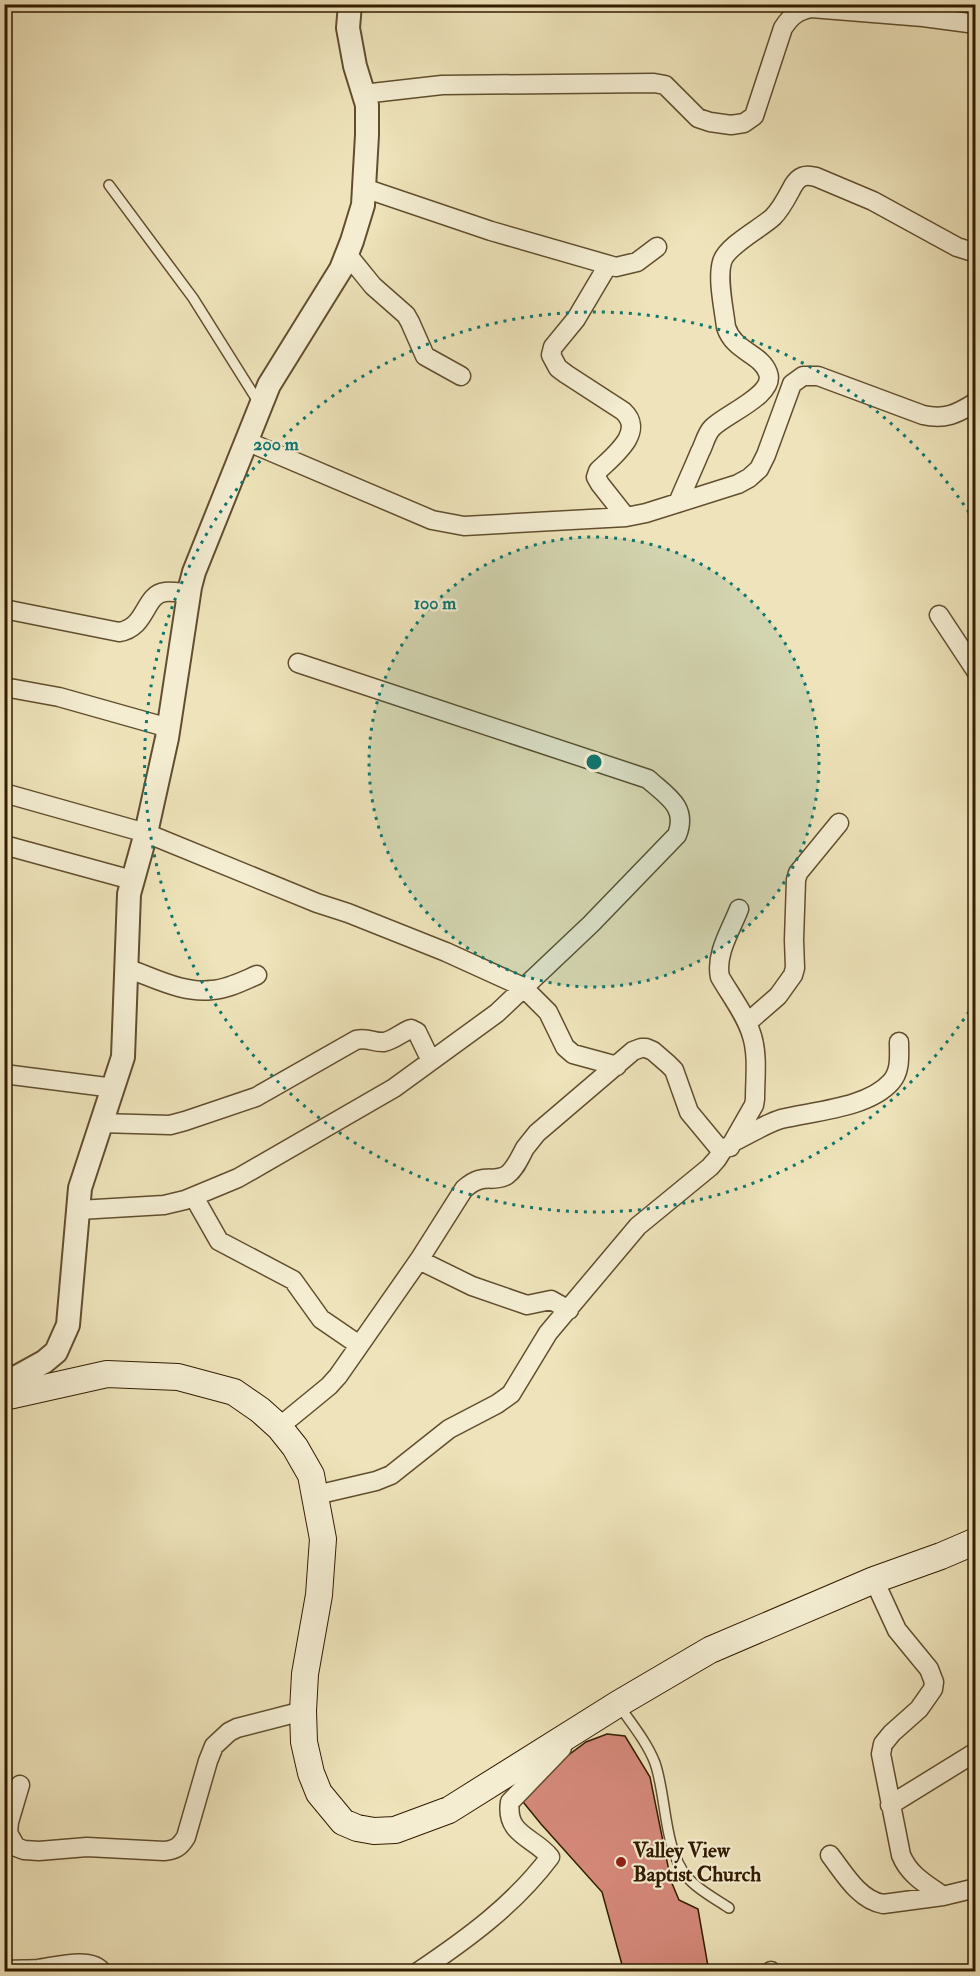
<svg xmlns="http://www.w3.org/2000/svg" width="980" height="1976" viewBox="0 0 980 1976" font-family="'IM FELL Double Pica',serif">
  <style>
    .building { fill: #d5897a; stroke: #321c00; stroke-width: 1.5 }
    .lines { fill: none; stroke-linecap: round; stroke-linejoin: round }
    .service-casing { stroke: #614e2e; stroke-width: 12 }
    .minor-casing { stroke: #614e2e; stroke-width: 21 }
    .tertiary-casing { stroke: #614e2e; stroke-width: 26 }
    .secondary-casing { stroke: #321c00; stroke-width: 28 }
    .service { stroke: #f4edd2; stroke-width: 9 }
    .minor { stroke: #f4edd2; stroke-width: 18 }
    .tertiary { stroke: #f4edd2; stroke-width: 22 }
    .secondary { stroke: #f4edd2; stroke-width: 26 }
    .ring { fill: none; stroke: #0f766e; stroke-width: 3; stroke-dasharray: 3 6 }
    .poi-dot { fill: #8f2418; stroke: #f4edd2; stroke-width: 2 }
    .labels { text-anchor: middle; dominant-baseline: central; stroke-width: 4.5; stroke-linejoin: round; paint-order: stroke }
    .poi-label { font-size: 21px; font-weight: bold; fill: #321c00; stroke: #f4edd2; text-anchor: start }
    .centre { fill: #0f766e; stroke: #f4edd2; stroke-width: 3 }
    .ring-label { font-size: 18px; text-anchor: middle; font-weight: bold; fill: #0f766e; stroke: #f4edd2; stroke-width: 4.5; stroke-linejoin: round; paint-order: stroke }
  </style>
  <rect width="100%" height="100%" fill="#eee3ba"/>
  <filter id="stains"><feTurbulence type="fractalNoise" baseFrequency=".00333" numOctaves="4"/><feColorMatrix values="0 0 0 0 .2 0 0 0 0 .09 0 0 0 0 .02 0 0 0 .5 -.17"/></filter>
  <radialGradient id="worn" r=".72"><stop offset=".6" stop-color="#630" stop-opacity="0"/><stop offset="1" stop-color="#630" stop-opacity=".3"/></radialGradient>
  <path class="building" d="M607,1734l18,2 25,41 21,104 8,19 19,9 11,63h-85l-22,-80 -61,-68 -22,-27 16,-17 51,-38z"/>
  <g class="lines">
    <g class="service-casing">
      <path id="service" d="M109,185l84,113 66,105
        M618,1704c13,19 29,38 37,59 12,35 8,86 33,115 10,12 28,21 41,30"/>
    </g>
    <g class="minor-casing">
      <path id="minor" d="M363,94l79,-9 212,-2 11,2 33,33 12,4 21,3 13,-2 10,-7 29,-88c8,-12 14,-17 28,-20l112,9 53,7
        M364,188l127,43 125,36 21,-5 20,-15
        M347,254l26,32 33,29 4,7 15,34 36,20
        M608,265l-32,54 -23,28 -2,8 7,13 8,6 57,37c23,21 -10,45 -25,60l-2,6 4,7 26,33
        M246,441l186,79 32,6 162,-9 20,-4 92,-29 11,-6 10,-9 7,-14 26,-71 11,-8h15l105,39c22,5 34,-1 53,-13
        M678,503c7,-17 15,-34 22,-51 4,-7 6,-18 12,-24 13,-14 64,-33 56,-55 -7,-20 -34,-21 -42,-46 -2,-18 -9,-48 -4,-65 4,-16 38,-33 51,-45 9,-9 14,-20 20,-31 6,-10 12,-12 23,-9l57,24 84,46 19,6
        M4,609l115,23c28,-4 25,-38 46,-40 7,-1 16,1 24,2
        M939,615l37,56
        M4,687l55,10 110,31
        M4,793l142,40 171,70 31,10 98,39 77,35 25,25 17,35 8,7 44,12
        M4,845l128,35
        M126,968c27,9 57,26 86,22 16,-1 31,-9 45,-15
        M747,1023l31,-27 15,-21 2,-7 -1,-28 2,-60 2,-7 41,-50
        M4,1074l110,14
        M100,1123l70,2 15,-4 71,-24 100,-57c12,-3 18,3 28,2 10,-2 18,-10 27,-13l6,3 14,29
        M735,1141c15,-7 30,-17 46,-22 33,-8 87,-11 110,-37 10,-11 8,-26 8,-40
        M194,1197l25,44 74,39 28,39 38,26
        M79,1210l85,-5 21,-5 53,-22 156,-90 103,-75 94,-89 86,-89c11,-28 -10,-39 -29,-56l-350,-116
        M419,1260l53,26 55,19 24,-5 18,10
        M279,1427l50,-41 9,-10 81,-116 45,-71c20,-18 28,-5 43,-14 9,-7 13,-18 18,-27 4,-5 8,-10 12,-15l96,-82 8,-3h5l7,3 15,13 6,6 15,42 29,35 6,1 6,-1 24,-42 1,-6c0,-20 3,-44 -3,-63 -6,-21 -21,-40 -32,-59 -5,-23 11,-47 19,-68
        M316,1495l60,-14 15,-6 58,-46 48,-25 14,-10 37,-61 90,-107 72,-59 7,-8 7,-11
        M874,1580l23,50 32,39 5,13 -1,7 -14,20 -27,24 -9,11 -2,10 20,101c8,20 25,29 42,41
        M20,1785l-11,37 -1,11 8,14 8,3 15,1 48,-4 77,4c11,-1 16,-4 22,-14l22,-76 6,-15 15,-14 8,-4 66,-17
        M890,1805l86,-53
        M830,1855c14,18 29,45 53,49l60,-8 33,-8
        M4,1967l4,3c10,-1 20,0 30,-1 16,-2 54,-13 64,3
        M771,1971v1
        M418,1972c49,-33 96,-67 132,-115 -16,-20 -45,-22 -40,-55l52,-54"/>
    </g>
    <g class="tertiary-casing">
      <path id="tertiary" d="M4,1384l40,-22 12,-10 12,-27 12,-137 43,-131 6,-163 17,-61 21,-95 23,-151 4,-15 75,-187 72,-116 11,-28 11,-36 4,-70v-30l-12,-39 -7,-38 2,-24"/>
    </g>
    <g class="secondary-casing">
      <path id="secondary" d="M4,1397l103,-23 71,3 56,15 26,18 19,17 16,20 16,28 12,64 -4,56 -14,79 -2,37 1,31 7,31 8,20 24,29 14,6 17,3 21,-1 54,-20 169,-106 92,-54 164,-70 67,-24 35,-15"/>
    </g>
    <use href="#service" class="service"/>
    <use href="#minor" class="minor"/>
    <use href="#tertiary" class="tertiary"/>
    <use href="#secondary" class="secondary"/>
  </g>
  <circle cx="594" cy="762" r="225" fill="#0f766e" fill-opacity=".12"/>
  <g class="ring">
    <circle cx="594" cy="762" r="225"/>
    <path d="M974 1004A450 450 0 1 1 974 520"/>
  </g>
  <circle class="poi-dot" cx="621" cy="1862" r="6"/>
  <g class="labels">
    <g class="poi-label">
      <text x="633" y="1850">Valley View<tspan x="633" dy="24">Baptist Church</tspan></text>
    </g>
  </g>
  <circle cx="594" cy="762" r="9" class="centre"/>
  <g class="ring-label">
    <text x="276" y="450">200 m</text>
    <text x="435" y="609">100 m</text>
  </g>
  <rect width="980" height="1976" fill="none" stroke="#eee3ba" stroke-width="24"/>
  <rect x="6" y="6" width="968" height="1964" fill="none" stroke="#321c00" stroke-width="3"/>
  <rect x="12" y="12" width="956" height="1952" fill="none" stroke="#321c00" stroke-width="1.5"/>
  <rect width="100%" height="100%" filter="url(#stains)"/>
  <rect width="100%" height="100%" fill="url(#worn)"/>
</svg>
